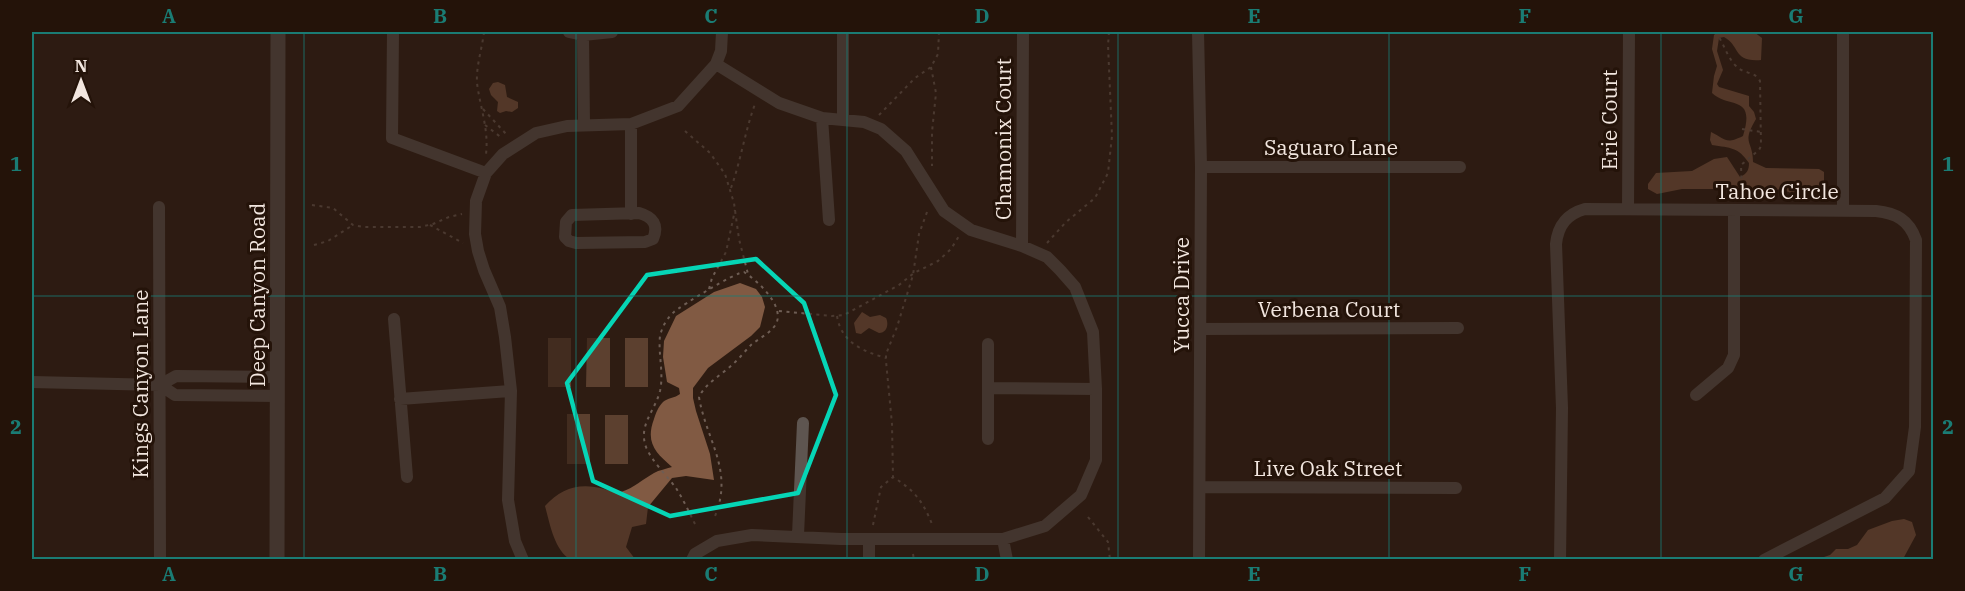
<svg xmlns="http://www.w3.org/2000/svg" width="1965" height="591" viewBox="0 0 1965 591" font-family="'IBM Plex Serif',serif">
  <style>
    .green { fill: #5c402f }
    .water { fill: #815a43 }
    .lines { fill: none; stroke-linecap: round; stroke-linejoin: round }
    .path { stroke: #6e5d54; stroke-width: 2; stroke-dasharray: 3 4.5; stroke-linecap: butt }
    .minor { stroke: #5e5550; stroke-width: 12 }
    .tertiary { stroke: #5e5550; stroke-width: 15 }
    .marked { fill: none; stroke: #06d5b6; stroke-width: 4.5; stroke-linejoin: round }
    .grid { fill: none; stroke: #1a7c74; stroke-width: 1.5; stroke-opacity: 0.55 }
    .labels { text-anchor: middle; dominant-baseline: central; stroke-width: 6; stroke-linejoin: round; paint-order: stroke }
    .street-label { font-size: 21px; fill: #f2e6df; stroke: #241309 }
    .neatline { fill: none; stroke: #1a7c74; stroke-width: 2 }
    .grid-label { font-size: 20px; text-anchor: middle; font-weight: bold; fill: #1a7c74 }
  </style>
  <rect width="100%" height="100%" fill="#2e1c12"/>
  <path class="green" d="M548,338h23v49h-23z
    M587,338h23v49h-24z
    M625,338h23v49h-23z
    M567,414h23v50h-23z
    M605,415h23v49h-23z"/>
  <path class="water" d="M1717,32h37l8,6 -1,22c-29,2 -20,-14 -37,-23l-5,1 -2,13 6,19 -6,14 2,3 30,9v10l5,6 2,7c-15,25 -3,21 -3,43l13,6 53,1 5,3v9l-3,9 -8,4 -16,1 -17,-6 -23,6 -40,-6h-35l-25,5 -9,-5v-5l8,-11 36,-2 22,-12 13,-2 13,20c7,-3 9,-7 9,-14 -11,-16 -18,-15 -37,-18l-2,-5 1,-8c15,7 14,13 32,4 13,-42 -14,-27 -31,-43l2,-17 3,-10 -5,-17 2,-14z
    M498,82l7,3 2,12 11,5v6l-6,4 -6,-1 -6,2 -3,-2 1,-9 -7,-7 -2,-6 4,-6z
    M740,283l16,6 6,8 3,10 -5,20 -9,9 -43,32 -15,20v10l3,13 14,43 4,26 -28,-4 -14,2 -24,29 -2,17 -14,3 -6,20 9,12 -64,1c-17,-10 -21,-36 -26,-54 16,-18 35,-24 59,-17 5,1 12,5 17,3 13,-4 22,-13 33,-19 5,-3 12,-4 18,-6 -16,-14 -27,-24 -18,-48 2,-6 4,-12 9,-17 4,-4 12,-4 17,-8l-1,-6 -12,-6 -4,-25 1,-16 12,-25 38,-24z
    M862,312l8,5 10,-2 6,3c3,6 1,15 -7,15l-10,-5 -8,6 -5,-1 -2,-10z
    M1904,519l8,3 4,13 -13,24h-85l12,-4 6,-6h12l9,-4 11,-15 24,-9z"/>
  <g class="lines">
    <path class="path" d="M484,32c-2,17 -8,34 -7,51 3,24 12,47 9,71
      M1715,32c9,10 11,24 21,34 7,8 19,5 24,15l1,65 -2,4 -18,15 1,33
      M931,67l5,26 -4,39v34
      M483,109l24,26
      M879,115l36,-37 16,-11 7,-13 1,-22
      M485,125l17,13
      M1742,129l19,3
      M685,131l25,22 15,21 9,29 5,36 9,35
      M731,188c10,-28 14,-57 24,-84
      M312,205l21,3 20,17 10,2h57l13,-3 16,-7 13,-3
      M927,212l-8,22 -6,41 -16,52 -11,27v7l6,63 1,53c22,14 29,23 39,47
      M430,225l33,18
      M1047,243l19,-21 29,-24 13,-25 4,-37 -4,-91 1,-13
      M314,245l14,-4 25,-16
      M709,289l3,-11 14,-26 9,-42
      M779,311l53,5 12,-1 55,-30 15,-12 24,-12 13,-12 8,-13
      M837,316c4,26 25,35 49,42
      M1088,517l20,25 2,18
      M695,524c-6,-12 -12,-25 -19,-36 -9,-12 -25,-28 -30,-41 -8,-22 9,-36 14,-56 4,-18 -2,-37 0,-55 2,-9 7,-18 14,-24 8,-7 62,-40 70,-40 14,9 41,34 32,52 -6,10 -17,14 -25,21 -6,6 -12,14 -19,20 -11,10 -27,19 -33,32 7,43 35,73 16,119
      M873,525l8,-38 12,-10
      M913,554l1,6"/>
    <path class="minor" d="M393,32l-1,106 94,35
      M569,32l14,3 29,-3
      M843,32v87
      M1198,32l3,135 -2,393
      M1843,32v179
      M583,35l1,90
      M822,118l7,102
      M631,124v90
      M1201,167h259
      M159,207l1,353
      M1628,209l1,-177
      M639,213c14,4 20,12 14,26l-8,3 -69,1 -7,-2 -4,-4 1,-15 6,-7z
      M1022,246l1,-214
      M394,319l13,158
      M1200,329l258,-1
      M988,344v95
      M32,382l128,3 16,-9 102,1
      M160,385l15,10 103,1
      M988,388l108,1
      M1696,395l32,-27 6,-13v-145
      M400,399l111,-8
      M1200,487l256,1
      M798,535l5,-112
      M1003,539l4,21
      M523,560l-8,-19 -7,-41 3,-109 -6,-54 -5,-30 -16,-37 -6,-19 -3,-17 1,-33 10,-28 17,-19 33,-21 31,-7 64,-2 47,-18 38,-42 5,-13 1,-19
      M692,560l3,-6 22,-13 35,-6 89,4h162l42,-13 36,-31 15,-35v-71l-3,-57 -18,-45 -15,-17 -13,-13 -25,-11 -51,-16 -27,-19 -38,-60 -25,-22 -17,-7 -42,-4 -43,-15 -63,-39
      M869,560v-21
      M1560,560l2,-152 -6,-164c2,-19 11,-30 29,-35l291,2c20,2 33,9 40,29l-1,187 -6,44 -24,27 -121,62"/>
    <path class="tertiary" d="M277,560l1,-528"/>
  </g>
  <path d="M0 0H1965V591H0ZM756,259l48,44 32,92 -38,98 -128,23 -77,-35 -26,-98 80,-108z" fill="#2e1c12" fill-opacity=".55" fill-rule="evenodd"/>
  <path class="marked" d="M756,259l48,44 32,92 -38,98 -128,23 -77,-35 -26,-98 80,-108z"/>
  <path class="grid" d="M304,32v528M576,32v528M847,32v528M1118,32v528M1389,32v528M1661,32v528M32,296h1902"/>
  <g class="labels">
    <g class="street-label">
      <text transform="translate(1609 120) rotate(-90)">Erie Court</text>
      <text transform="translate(1003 139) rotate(-90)">Chamonix Court</text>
      <text x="1331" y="147">Saguaro Lane</text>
      <text x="1777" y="191">Tahoe Circle</text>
      <text transform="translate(257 295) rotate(-90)">Deep Canyon Road</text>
      <text transform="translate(1181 295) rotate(-90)">Yucca Drive</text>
      <text x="1329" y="309">Verbena Court</text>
      <text transform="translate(140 384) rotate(-90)">Kings Canyon Lane</text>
      <text x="1328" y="468">Live Oak Street</text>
    </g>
  </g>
  <rect width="1965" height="591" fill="none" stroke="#241309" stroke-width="66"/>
  <g transform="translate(81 81)" stroke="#241309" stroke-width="4.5" paint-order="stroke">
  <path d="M0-4.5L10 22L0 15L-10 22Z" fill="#f2e6df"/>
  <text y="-9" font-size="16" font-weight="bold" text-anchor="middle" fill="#f2e6df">N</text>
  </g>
  <rect x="33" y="33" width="1899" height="525" class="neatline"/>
  <g class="grid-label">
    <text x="169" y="23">A</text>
    <text x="440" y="23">B</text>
    <text x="711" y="23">C</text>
    <text x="982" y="23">D</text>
    <text x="1254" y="23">E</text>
    <text x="1525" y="23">F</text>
    <text x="1796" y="23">G</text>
    <text x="16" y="171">1</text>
    <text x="1948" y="171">1</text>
    <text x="16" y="434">2</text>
    <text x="1948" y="434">2</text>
    <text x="169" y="581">A</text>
    <text x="440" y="581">B</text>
    <text x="711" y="581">C</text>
    <text x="982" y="581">D</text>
    <text x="1254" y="581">E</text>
    <text x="1525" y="581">F</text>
    <text x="1796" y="581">G</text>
  </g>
</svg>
